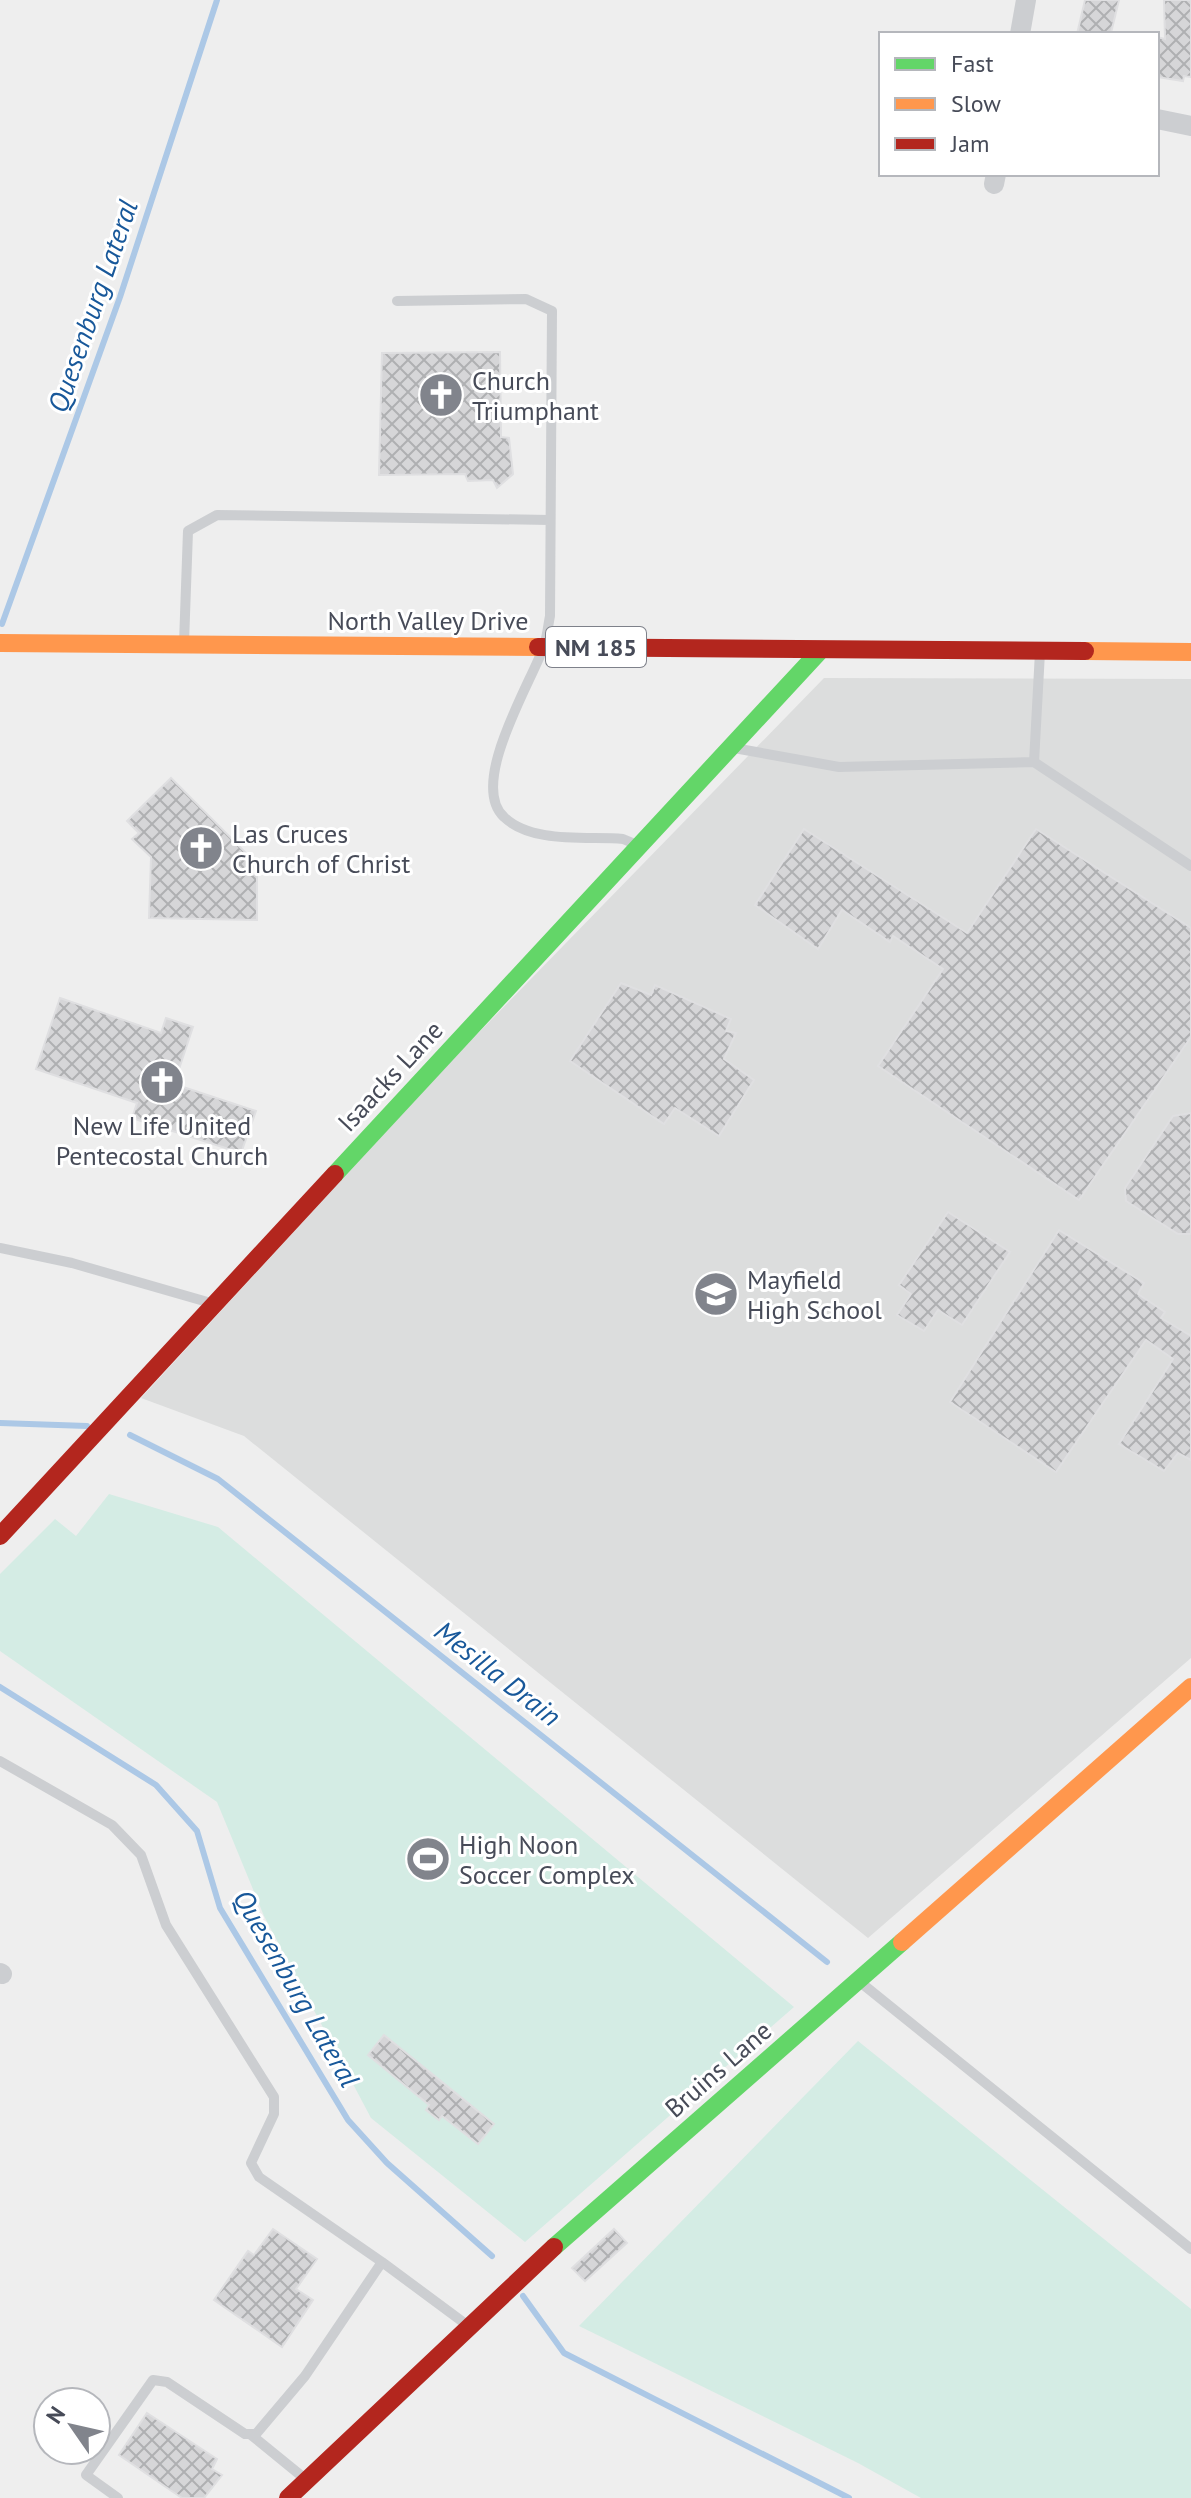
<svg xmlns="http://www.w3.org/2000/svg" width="1191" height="2498" viewBox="0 0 1191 2498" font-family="'PT Sans',sans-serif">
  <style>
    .education { fill: #dcdddd }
    .garden { fill: #d4ece4 }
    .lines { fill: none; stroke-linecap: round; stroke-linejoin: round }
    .stream { stroke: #acc8e6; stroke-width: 6 }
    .building { fill: url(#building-cross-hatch); stroke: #dfdfe1; stroke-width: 2 }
    .lane { stroke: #ccced1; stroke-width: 10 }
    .street { stroke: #ccced1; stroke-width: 20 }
    .fast { stroke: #63d668; stroke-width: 18 }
    .slow { stroke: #ff974d; stroke-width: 18 }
    .jam { stroke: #b3261e; stroke-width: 18 }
    .labels { text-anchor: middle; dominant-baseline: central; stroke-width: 6; stroke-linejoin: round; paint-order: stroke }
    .shield { fill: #fff; stroke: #7e818a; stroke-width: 2 }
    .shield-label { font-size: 24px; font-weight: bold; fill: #474b58 }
    .poi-label { font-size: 26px; fill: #474b58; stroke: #fff; text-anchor: start }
    .street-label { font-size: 26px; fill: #474b58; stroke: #fff }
    .water-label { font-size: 28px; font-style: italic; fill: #18589a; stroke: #fff }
  </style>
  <defs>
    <pattern id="building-cross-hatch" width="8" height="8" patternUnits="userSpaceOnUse" patternTransform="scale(2)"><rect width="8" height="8" fill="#d6d6d8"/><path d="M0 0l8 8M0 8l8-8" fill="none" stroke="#afb0b2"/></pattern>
  </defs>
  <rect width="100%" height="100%" fill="#eee"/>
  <path class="education" d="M824,678l367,1v979l-323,280 -624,-502 -103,-38 313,-340z"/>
  <path class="garden" d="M109,1494l109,33 576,480 -269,235 -154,-124 -107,-202 -47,-114 -217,-151v-77l55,-55 21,17z
    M858,2041l333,268v189h-270l-63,-35 -279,-137z"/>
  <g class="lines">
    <path class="stream" d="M2,624l118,-327 97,-297
      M0,1423l87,3
      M130,1435l88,44 609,483
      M0,1687l156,98 41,46 23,77 128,212 39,43 105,93
      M523,2296l41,57 285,145"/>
  </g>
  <path class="building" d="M1085,0h34l-8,33 -34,1z
    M1164,0h27v77l-7,-1 -1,5 -26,-4v-40l8,2z
    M500,352l1,85 8,1 4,36 -16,14 -4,-8 -25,1 -3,-7 -86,1 3,-122z
    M171,778l81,81 5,13v48l-108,-2 2,-61 -19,-18 7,-6 -12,-12z
    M804,829l163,104 69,-104 155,99v109l-112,163 -201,-134 65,-97 -50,-33 -3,6 -48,-32 -24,39 -63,-44z
    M621,983l30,12 4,-10 76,34 -5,12 10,2 -12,26 30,21 -35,56 -44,-28 -11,16 -94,-63z
    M60,998l101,35 5,-15 27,9 -19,57 82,27 -15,42 -109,-35 5,-15 -101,-34z
    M1191,1113v121h-13l-52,-33 -1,-13 48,-72z
    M948,1212l62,40 -48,73 -24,-15 -14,21 -27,-16 14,-21 -12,-9z
    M1059,1230l85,53 -6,11 27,18 -4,6 30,18v124l-13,-7 -14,18 -45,-27 54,-85 -27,-19 -90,132 -106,-70z
    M384,2035l110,89 -16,20 -36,-28 -3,4 -13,-10 3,-5 -61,-50z
    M273,2229l44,30 -21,30 17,11 -31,47 -68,-47 34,-49 6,4z
    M614,2229l13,14 -42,38 -13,-13z
    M147,2413l70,46 -5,10 10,6 -18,23h-22l-63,-43z"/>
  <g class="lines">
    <path class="lane" d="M397,301l129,-2 26,12 -2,305c-2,10 -3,21 -6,30 -13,37 -76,138 -40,171 28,27 84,19 119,22l12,5
      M184,643l4,-112 29,-16 333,5
      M1040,652l-6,110 157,104
      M734,748l105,19 195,-5
      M0,1248l72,15 139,40
      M0,1761l112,64 29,30 25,70 108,172v17l-23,49 8,14 123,85 -77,114 -49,58h-11l-78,-52 -14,-2 -67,95 32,23
      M860,1982l331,267
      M382,2262l85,63
      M250,2434l54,44"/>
    <path class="street" d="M1020,34l6,-34
      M1157,119l34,7
      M994,184l2,-10
      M0,1973l2,1"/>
    <path class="fast" d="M335,1174l484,-522
      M554,2247l348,-305"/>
    <path class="slow" d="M0,643l538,4
      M1085,651l106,1
      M902,1942l289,-255"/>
    <path class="jam" d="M538,647l547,4
      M0,1536l335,-362
      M288,2498l266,-251"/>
  </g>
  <defs>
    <g id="church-disc" transform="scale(2.3)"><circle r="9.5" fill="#81848c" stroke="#fff"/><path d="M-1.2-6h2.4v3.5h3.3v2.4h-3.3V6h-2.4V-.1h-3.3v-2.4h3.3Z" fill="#fff"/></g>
    <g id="school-disc" transform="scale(2.3)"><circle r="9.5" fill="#81848c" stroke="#fff"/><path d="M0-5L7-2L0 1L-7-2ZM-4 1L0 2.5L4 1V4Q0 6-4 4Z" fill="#fff"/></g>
    <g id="stadium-disc" transform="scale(2.3)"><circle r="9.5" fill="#81848c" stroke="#fff"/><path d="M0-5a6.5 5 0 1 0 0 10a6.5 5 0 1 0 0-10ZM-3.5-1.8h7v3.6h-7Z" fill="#fff"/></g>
  </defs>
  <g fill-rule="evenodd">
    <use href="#church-disc" x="441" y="395"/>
    <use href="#church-disc" x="201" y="848"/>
    <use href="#church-disc" x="162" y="1082"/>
    <use href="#school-disc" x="716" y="1294"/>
    <use href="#stadium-disc" x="428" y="1859"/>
  </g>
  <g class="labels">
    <rect class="shield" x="546" y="627" width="100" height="40" rx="6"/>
    <g class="shield-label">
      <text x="596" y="647">NM 185</text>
    </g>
    <g class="poi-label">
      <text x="472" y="380">Church<tspan x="472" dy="30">Triumphant</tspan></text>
      <text x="232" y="833">Las Cruces<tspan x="232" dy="30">Church of Christ</tspan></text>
      <text x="162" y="1125" text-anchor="middle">New Life United<tspan x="162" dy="30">Pentecostal Church</tspan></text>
      <text x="747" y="1279">Mayfield<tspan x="747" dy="30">High School</tspan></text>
      <text x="459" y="1844">High Noon<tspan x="459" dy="30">Soccer Complex</tspan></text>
    </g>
    <g class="street-label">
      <text x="428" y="620">North Valley Drive</text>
      <text transform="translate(390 1076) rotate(-47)">Isaacks Lane</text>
      <text transform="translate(718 2069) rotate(-41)">Bruins Lane</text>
    </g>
    <g class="water-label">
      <text transform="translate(92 306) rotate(-71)">Quesenburg Lateral</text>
      <text transform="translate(498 1673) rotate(38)">Mesilla Drain</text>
      <text transform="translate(297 1988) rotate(60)">Quesenburg Lateral</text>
    </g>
  </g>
  <rect x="879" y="32" width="280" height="144" fill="#ffffff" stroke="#b5b7bc" stroke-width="2"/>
  <rect x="895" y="58" width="40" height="12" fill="#63d668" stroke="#b5b7bc" stroke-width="2"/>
  <text x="951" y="72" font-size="24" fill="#474b58">Fast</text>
  <rect x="895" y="98" width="40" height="12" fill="#ff974d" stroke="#b5b7bc" stroke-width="2"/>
  <text x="951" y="112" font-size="24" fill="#474b58">Slow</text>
  <rect x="895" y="138" width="40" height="12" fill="#b3261e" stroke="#b5b7bc" stroke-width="2"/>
  <text x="951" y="152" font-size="24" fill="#474b58">Jam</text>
  <g transform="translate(72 2426) rotate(304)"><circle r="38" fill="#ffffff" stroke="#b5b7bc" stroke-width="2"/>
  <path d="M0-6L14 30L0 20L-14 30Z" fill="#81848c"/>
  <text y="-12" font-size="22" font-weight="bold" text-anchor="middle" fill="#474b58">N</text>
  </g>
</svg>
